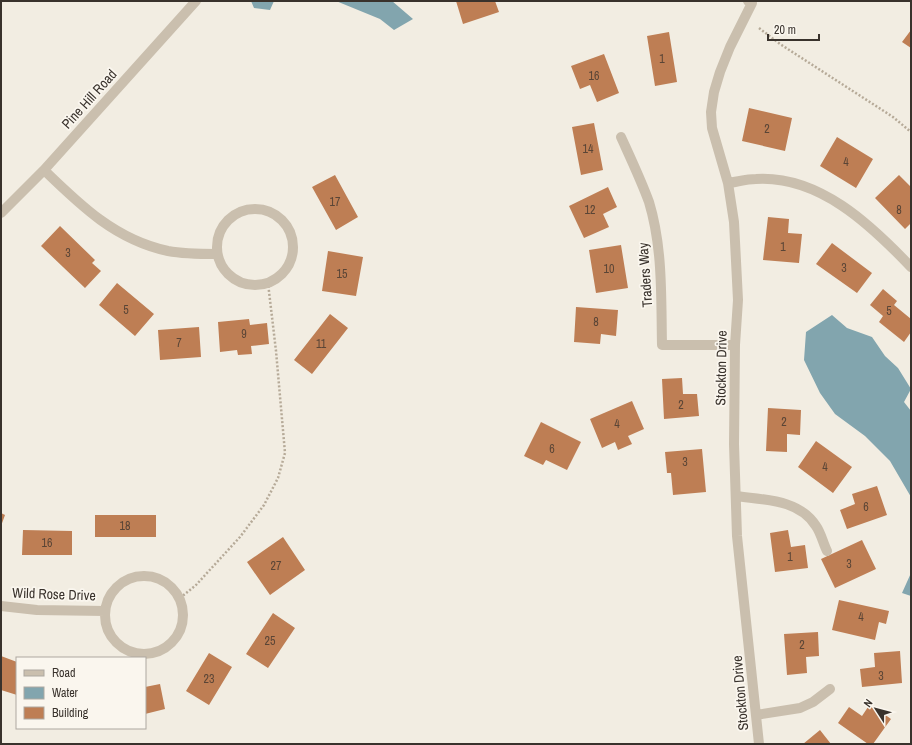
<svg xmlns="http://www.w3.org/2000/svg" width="912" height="745" viewBox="0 0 912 745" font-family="'Archivo Narrow',sans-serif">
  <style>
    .water { fill: #82a5ae }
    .building { fill: #be7e54 }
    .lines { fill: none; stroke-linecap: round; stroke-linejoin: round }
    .path { stroke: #b6aa98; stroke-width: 2.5; stroke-dasharray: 2 2; stroke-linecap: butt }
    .minor { stroke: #cabfae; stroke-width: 10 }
    .labels { text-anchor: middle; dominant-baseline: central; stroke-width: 3.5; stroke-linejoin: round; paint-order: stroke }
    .number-label { font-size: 12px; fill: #5a4536 }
    .street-label { font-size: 14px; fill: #39322c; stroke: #faf6ee }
  </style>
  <rect width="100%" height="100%" fill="#f2ede2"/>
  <path class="water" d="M251,1h23l-4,9 -16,-2z
    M336,1h56l21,18 -19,11 -14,-11z
    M832,315l15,13 25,9 13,19 13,12 13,21 -7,13 7,9v86l-21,-36 -25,-25 -30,-22 -15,-21 -16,-33 2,-28z
    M911,573v23l-9,-3z"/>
  <path class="building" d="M456,1h39l4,11 -36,12z
    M911,30v18l-9,-6z
    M669,32l8,50 -22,4 -8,-50z
    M604,54l15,39 -22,9 -7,-17 -10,4 -9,-23z
    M749,108l43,10 -7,33 -43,-10z
    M594,123l9,47 -22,5 -9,-48z
    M837,137l36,22 -17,29 -36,-22z
    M335,175l23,42 -22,13 -24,-43z
    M899,175l12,12v36l-6,6 -30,-31z
    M608,187l9,20 -14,7 6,13 -25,11 -15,-32z
    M768,217l21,2 -1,14 14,1 -3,29 -36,-3z
    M60,226l35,34 -3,3 9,8 -16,17 -44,-42z
    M832,243l40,30 -15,20 -41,-29z
    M621,245l7,43 -32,5 -7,-43z
    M328,251l35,6 -7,39 -34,-5z
    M117,283l37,31 -19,22 -36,-31z
    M883,289l14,12 -3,4 17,14v13l-7,10 -25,-20 4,-6 -13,-11z
    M576,307l42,3 -2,26 -15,-2 -1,10 -26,-2z
    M330,314l18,14 -36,46 -18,-14z
    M249,319l1,6 17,-2 2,21 -18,2 1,8 -14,1 -1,-5 -17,2 -2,-30z
    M199,327l2,30 -41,3 -2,-30z
    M682,378l1,16h14l2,22 -35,3 -2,-40z
    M632,401l12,28 -16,7 4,8 -14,6 -3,-8 -13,6 -12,-29z
    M768,408l33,2 -1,25 -13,-1v18l-21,-1z
    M541,422l40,20 -14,28 -21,-10 -3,5 -19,-9z
    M816,441l36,26 -19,26 -35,-26z
    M702,449l4,43 -33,3 -2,-22h-4l-2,-21z
    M877,486l10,29 -40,14 -7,-19 15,-6 -3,-10z
    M1,513l4,2 -4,11z
    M95,515h61v22h-61z
    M23,530l49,1v24h-50z
    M788,530l3,17 14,-2 3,23 -33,4 -5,-39z
    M283,537l22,33 -35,25 -23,-33z
    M862,540l14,29 -41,19 -14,-29z
    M839,600l50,11 -3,13 -7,-2 -4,18 -43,-10z
    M273,613l22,15 -27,40 -22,-14z
    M818,632l1,24 -13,1 1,16 -20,2 -3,-41z
    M900,651l2,32 -40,4 -2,-18 15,-2 -1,-14z
    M209,653l23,14 -23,38 -23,-14z
    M1,656l16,6v33l-16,-5z
    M160,684l5,25 -20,5v-27z
    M870,704l21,15 -18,25h-5l-30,-21 11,-16 13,9z
    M820,730l11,14h-28z"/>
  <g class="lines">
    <path class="path" d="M759,28l21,16 113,73 18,15
      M180,598l16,-13 44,-48 24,-32 14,-27 7,-25 -9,-102 -8,-68"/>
    <path class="minor" d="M748,1l4,2 -22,44 -10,25 -6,20 -3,20 1,16 16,55 6,39 4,78 -3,45 -1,99 3,92 22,208
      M621,137c10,22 20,43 28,65 14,46 12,96 13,143h73
      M44,170c37,36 72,70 124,81 16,3 33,3 49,3
      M728,183c9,-1 18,-4 28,-4 63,-4 115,46 155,88
      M217 247a38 38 0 1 1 76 0a38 38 0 1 1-76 0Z
      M1,213l43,-43 152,-169
      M736,496c28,4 63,3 80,30 5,7 7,17 11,25
      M105 615a39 39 0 1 1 78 0a39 39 0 1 1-78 0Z
      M1,606l36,4 68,1
      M756,715l44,-7 13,-6 17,-13"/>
  </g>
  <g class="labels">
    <g class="number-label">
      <text x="662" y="59">1</text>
      <text x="594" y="76">16</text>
      <text x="767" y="129">2</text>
      <text x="588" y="149">14</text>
      <text x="846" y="162">4</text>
      <text x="335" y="202">17</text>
      <text x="590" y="210">12</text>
      <text x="899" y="210">8</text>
      <text x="783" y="247">1</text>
      <text x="68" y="253">3</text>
      <text x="844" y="268">3</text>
      <text x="609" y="269">10</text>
      <text x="342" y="274">15</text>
      <text x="126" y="310">5</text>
      <text x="889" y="311">5</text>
      <text x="596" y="322">8</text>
      <text x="244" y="334">9</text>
      <text x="179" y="343">7</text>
      <text x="321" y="344">11</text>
      <text x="681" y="405">2</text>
      <text x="784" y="422">2</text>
      <text x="617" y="424">4</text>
      <text x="552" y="449">6</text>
      <text x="685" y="462">3</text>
      <text x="825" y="467">4</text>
      <text x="866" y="507">6</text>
      <text x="125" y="526">18</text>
      <text x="47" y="543">16</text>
      <text x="790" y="557">1</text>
      <text x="849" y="564">3</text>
      <text x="276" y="566">27</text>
      <text x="861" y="617">4</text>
      <text x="270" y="641">25</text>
      <text x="802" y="645">2</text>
      <text x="881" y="676">3</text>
      <text x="209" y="679">23</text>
    </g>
    <g class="street-label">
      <text transform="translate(89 99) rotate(-48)">Pine Hill Road</text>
      <text transform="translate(645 275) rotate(-94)">Traders Way</text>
      <text transform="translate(721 368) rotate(-89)">Stockton Drive</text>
      <text transform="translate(54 594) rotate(2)">Wild Rose Drive</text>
      <text transform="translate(740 693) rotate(-95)">Stockton Drive</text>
    </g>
  </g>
  <rect width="912" height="745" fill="none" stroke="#39322c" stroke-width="4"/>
  <rect x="16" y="657" width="130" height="72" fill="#faf6ee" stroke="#ada8a0"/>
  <rect x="24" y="670" width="20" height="6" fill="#cabfae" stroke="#ada8a0"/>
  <text x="52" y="677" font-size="12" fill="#39322c">Road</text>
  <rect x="24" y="687" width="20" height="12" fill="#82a5ae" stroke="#ada8a0"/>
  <text x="52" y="697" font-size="12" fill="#39322c">Water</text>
  <rect x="24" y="707" width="20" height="12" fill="#be7e54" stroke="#ada8a0"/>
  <text x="52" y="717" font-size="12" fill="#39322c">Building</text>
  <g transform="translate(876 709) rotate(306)" stroke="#faf6ee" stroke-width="3" paint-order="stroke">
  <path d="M0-3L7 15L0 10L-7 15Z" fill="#39322c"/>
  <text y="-6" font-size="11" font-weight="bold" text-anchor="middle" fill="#39322c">N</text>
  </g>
  <path d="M768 34v6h51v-6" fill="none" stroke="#39322c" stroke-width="2"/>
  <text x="774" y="34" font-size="12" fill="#39322c" stroke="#faf6ee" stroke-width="3" paint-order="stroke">20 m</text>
</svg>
